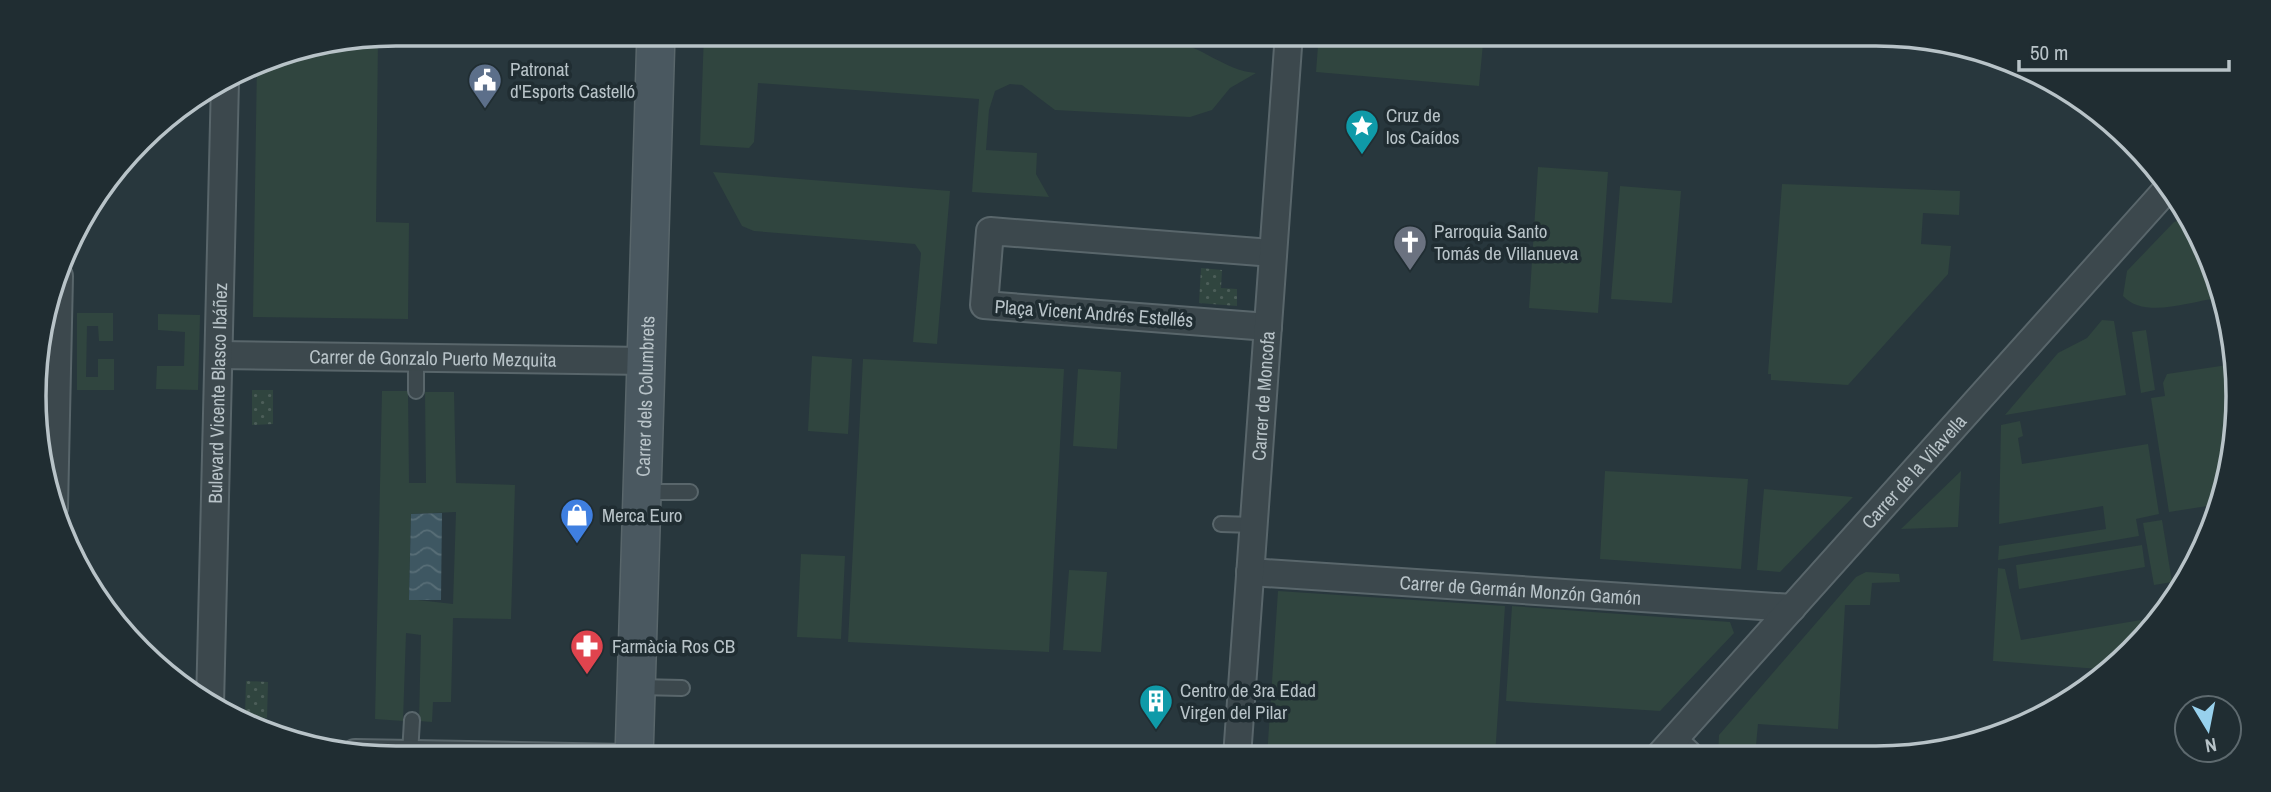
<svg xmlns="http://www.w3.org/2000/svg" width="2271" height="792" viewBox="0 0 2271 792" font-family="'Archivo Narrow',sans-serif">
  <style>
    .green { fill: #30453f; fill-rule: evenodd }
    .park { fill: url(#park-dots) }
    .water { fill: url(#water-waves) }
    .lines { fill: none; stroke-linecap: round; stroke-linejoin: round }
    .lane-casing { stroke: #59666b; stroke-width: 18 }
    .street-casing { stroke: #59666b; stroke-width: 30 }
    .secondary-casing { stroke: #59666b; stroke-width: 40 }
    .lane { stroke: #3c484d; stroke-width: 14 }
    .street { stroke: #3c484d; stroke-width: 26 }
    .secondary { stroke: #4a5860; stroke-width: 37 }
    .labels { text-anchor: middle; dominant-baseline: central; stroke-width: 7; stroke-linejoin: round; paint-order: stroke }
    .poi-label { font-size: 19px; fill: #b8c3c8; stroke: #202d32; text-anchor: start }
    .street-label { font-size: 19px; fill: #b8c3c8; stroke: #202d32 }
    .rim { fill: none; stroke: #b8c3c8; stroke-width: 3.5 }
  </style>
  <defs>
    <pattern id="park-dots" width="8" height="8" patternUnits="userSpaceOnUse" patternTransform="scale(1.75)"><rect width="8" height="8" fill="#30453f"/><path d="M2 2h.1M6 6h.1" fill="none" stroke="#4c5e59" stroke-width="1.8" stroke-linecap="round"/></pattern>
    <pattern id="water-waves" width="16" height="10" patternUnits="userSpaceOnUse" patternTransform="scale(1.75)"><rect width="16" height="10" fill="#3e5762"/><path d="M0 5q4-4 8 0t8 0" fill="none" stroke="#586e77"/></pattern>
  </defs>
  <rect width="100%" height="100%" fill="#28373d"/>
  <path class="green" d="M704,33c155,0 313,-9 468,9 29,3 53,29 84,31l-26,15 -18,22 -22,7 -135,-7 -33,-25 -12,-1 -15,7 -6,19 -3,40 51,3 -1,21 13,23 -77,-5 7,-93 -221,-16 -4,59 -5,6 -49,-3z
    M1209,33h50l-1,14 -37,-3z
    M1319,33h165l-5,53 -163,-14z
    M378,37l-2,185 33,1 -1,96 -155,-2 4,-256z
    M1538,167l70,5 -10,141 -69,-5z
    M713,172l237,19 -13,153 -24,-2 8,-89 -6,-9 -161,-13 -12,-5z
    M1782,184l178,7 -1,24 -36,-2 -2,31 30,2 -3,28 -100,111 -77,-5v-6h-3z
    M1620,186l61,5 -9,112 -61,-4z
    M2190,217l27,81c-28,4 -73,21 -94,-2l4,-25 47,-49z
    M77,313h36v28h-14l-1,-15h-11l-1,51h12v-18h16v31h-37z
    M158,314l42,1 -2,75 -42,-1 1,-23h27l1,-34 -27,-2z
    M2102,320l12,1 12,74 -121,20 53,-62 29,-15z
    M2146,330l9,60 -14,3 -9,-61z
    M812,356l40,3 -4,75 -40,-3z
    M863,359l201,10 -15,283 -201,-10z
    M2234,364l-9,125 -5,15 -51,8 -18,-114 14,-2 -2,-13 4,-9z
    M1078,369l43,3 -4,77 -44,-3z
    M382,391h26l1,92h17l-1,-91h29l2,91 59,2 -4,134 -58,-1 -2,84h-18l-1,20 -13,-1 2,-86 -15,-2 -3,88 -28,-2zM456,512l-3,92 -44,-5 2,-85z
    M2020,421l3,15 -5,2 4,26 126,-20 11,70 -23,5 3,17 -141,24 1,-14 107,-17 -3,-23 -104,18 2,-99z
    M1605,471l143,8 -7,90 -141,-10z
    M1961,471l-3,56 -57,2z
    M1764,489l89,8 -73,75 -23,-2z
    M2162,520l10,62 -18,3 -11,-62z
    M2142,545l3,22 -126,22 -3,-24z
    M801,554l44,2 -4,83 -44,-2z
    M1998,568l7,1 16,71 120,-20 3,13 -31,37 -120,-9z
    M1069,570l38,2 -6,80 -38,-2z
    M1866,572l33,2 1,8 -28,1 -2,22h-25l-7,124 -80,-5 -3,32h-37l1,-21 137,-158z
    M1278,591l227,15 -10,150 -228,1z
    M1512,606l218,16 4,11 -74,78 -154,-10z"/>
  <path class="park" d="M1201,268l21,2 -1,18 16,1v17l-38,-3z
    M252,390h21v34l-21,1z
    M246,681l22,1 -1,36 -22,-1z"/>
  <path class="water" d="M442,513l-1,87h-32l2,-86z"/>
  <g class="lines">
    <g class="lane-casing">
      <path id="lane" d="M416,357v34
        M644,492h46
        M1221,524l33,1
        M638,687l44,1
        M1678,736l21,20
        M410,754l2,-34"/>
    </g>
    <g class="street-casing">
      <g id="street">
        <path d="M1268,327l-284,-22 6,-74 283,22"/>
        <path id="s1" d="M219,355l427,6"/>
        <path d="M54,508l5,-232"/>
        <path id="s2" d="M1250,572l542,36"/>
        <path id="s3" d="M210,705l15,-624"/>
        <path d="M355,753l270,5"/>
        <path id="s4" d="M1659,756l508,-567"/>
        <path id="s5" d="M1237,757l52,-724"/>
      </g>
    </g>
    <g class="secondary-casing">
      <g id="secondary">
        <path id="s6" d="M634,758l22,-725"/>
      </g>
    </g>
    <use href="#lane" class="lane"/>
    <use href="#street" class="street"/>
    <use href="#secondary" class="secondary"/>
  </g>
  <defs>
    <g id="civic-pin" transform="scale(1.75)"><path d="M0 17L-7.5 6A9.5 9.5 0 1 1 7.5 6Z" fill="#5c6f8a" stroke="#202d32"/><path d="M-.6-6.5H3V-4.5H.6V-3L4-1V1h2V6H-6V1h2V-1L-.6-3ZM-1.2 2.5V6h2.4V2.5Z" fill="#fff"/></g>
    <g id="sight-pin" transform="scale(1.75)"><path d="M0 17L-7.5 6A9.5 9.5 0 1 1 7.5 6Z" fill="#0f9aa8" stroke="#202d32"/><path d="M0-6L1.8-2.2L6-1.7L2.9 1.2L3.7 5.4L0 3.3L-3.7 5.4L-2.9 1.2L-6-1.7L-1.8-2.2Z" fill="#fff"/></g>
    <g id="church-pin" transform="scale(1.75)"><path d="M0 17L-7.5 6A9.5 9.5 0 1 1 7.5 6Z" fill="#6b7280" stroke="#202d32"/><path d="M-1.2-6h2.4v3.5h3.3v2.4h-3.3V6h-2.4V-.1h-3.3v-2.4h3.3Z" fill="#fff"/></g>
    <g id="shop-pin" transform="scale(1.75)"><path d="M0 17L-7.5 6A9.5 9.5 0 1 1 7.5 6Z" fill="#3f7fe0" stroke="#202d32"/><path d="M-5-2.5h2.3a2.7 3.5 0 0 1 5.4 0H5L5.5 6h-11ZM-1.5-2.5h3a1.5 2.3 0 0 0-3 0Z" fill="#fff"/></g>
    <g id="pharmacy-pin" transform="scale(1.75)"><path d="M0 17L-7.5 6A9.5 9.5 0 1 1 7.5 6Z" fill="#e0444e" stroke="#202d32"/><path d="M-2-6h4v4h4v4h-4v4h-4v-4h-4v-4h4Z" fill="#fff"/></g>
    <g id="building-pin" transform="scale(1.75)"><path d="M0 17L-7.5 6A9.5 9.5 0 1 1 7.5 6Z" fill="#0f9aa8" stroke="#202d32"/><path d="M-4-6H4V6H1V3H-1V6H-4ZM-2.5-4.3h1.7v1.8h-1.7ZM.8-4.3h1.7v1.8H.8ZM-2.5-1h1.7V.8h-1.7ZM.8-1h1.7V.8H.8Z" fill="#fff"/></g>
  </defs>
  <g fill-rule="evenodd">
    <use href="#civic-pin" x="485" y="80"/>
    <use href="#sight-pin" x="1362" y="126"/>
    <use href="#church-pin" x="1410" y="242"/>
    <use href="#shop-pin" x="577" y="515"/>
    <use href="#pharmacy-pin" x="587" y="646"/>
    <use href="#building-pin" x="1156" y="701"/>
  </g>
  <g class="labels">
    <g class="poi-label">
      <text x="510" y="69">Patronat<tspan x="510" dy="22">d'Esports Castelló</tspan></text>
      <text x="1386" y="115">Cruz de<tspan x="1386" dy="22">los Caídos</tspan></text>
      <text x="1434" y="231">Parroquia Santo<tspan x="1434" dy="22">Tomás de Villanueva</tspan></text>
      <text x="602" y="515">Merca Euro</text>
      <text x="612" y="646">Farmàcia Ros CB</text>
      <text x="1180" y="690">Centro de 3ra Edad<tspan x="1180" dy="22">Virgen del Pilar</tspan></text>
    </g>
    <g class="street-label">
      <text transform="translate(1094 313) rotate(4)">Plaça Vicent Andrés Estellés</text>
      <text stroke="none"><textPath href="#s1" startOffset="214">Carrer de Gonzalo Puerto Mezquita</textPath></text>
      <text stroke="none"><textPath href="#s3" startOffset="312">Bulevard Vicente Blasco Ibáñez</textPath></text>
      <text stroke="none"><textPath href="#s5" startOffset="362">Carrer de Moncofa</textPath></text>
      <text stroke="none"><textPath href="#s6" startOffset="362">Carrer dels Columbrets</textPath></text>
      <text stroke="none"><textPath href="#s4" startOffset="382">Carrer de la Vilavella</textPath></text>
      <text stroke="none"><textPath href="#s2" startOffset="271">Carrer de Germán Monzón Gamón</textPath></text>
    </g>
  </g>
  <path d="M0 0H2271V792H0ZM396 46H1876A350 350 0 0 1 2226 396V396A350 350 0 0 1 1876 746H396A350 350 0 0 1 46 396V396A350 350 0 0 1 396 46Z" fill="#202d32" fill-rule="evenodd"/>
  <path class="rim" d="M396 46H1876A350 350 0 0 1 2226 396V396A350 350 0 0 1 1876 746H396A350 350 0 0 1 46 396V396A350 350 0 0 1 396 46Z"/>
  <g transform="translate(2208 729) rotate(170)"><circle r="33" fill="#202d32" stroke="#5d696e" stroke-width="2"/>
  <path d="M0-5L12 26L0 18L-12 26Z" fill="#98d1ed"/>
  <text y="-10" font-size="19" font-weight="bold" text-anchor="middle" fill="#b8c3c8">N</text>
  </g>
  <path d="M2019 60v10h210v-10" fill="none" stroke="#b8c3c8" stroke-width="3.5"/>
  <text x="2030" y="60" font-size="21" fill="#b8c3c8" stroke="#202d32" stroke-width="5" paint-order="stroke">50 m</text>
</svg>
